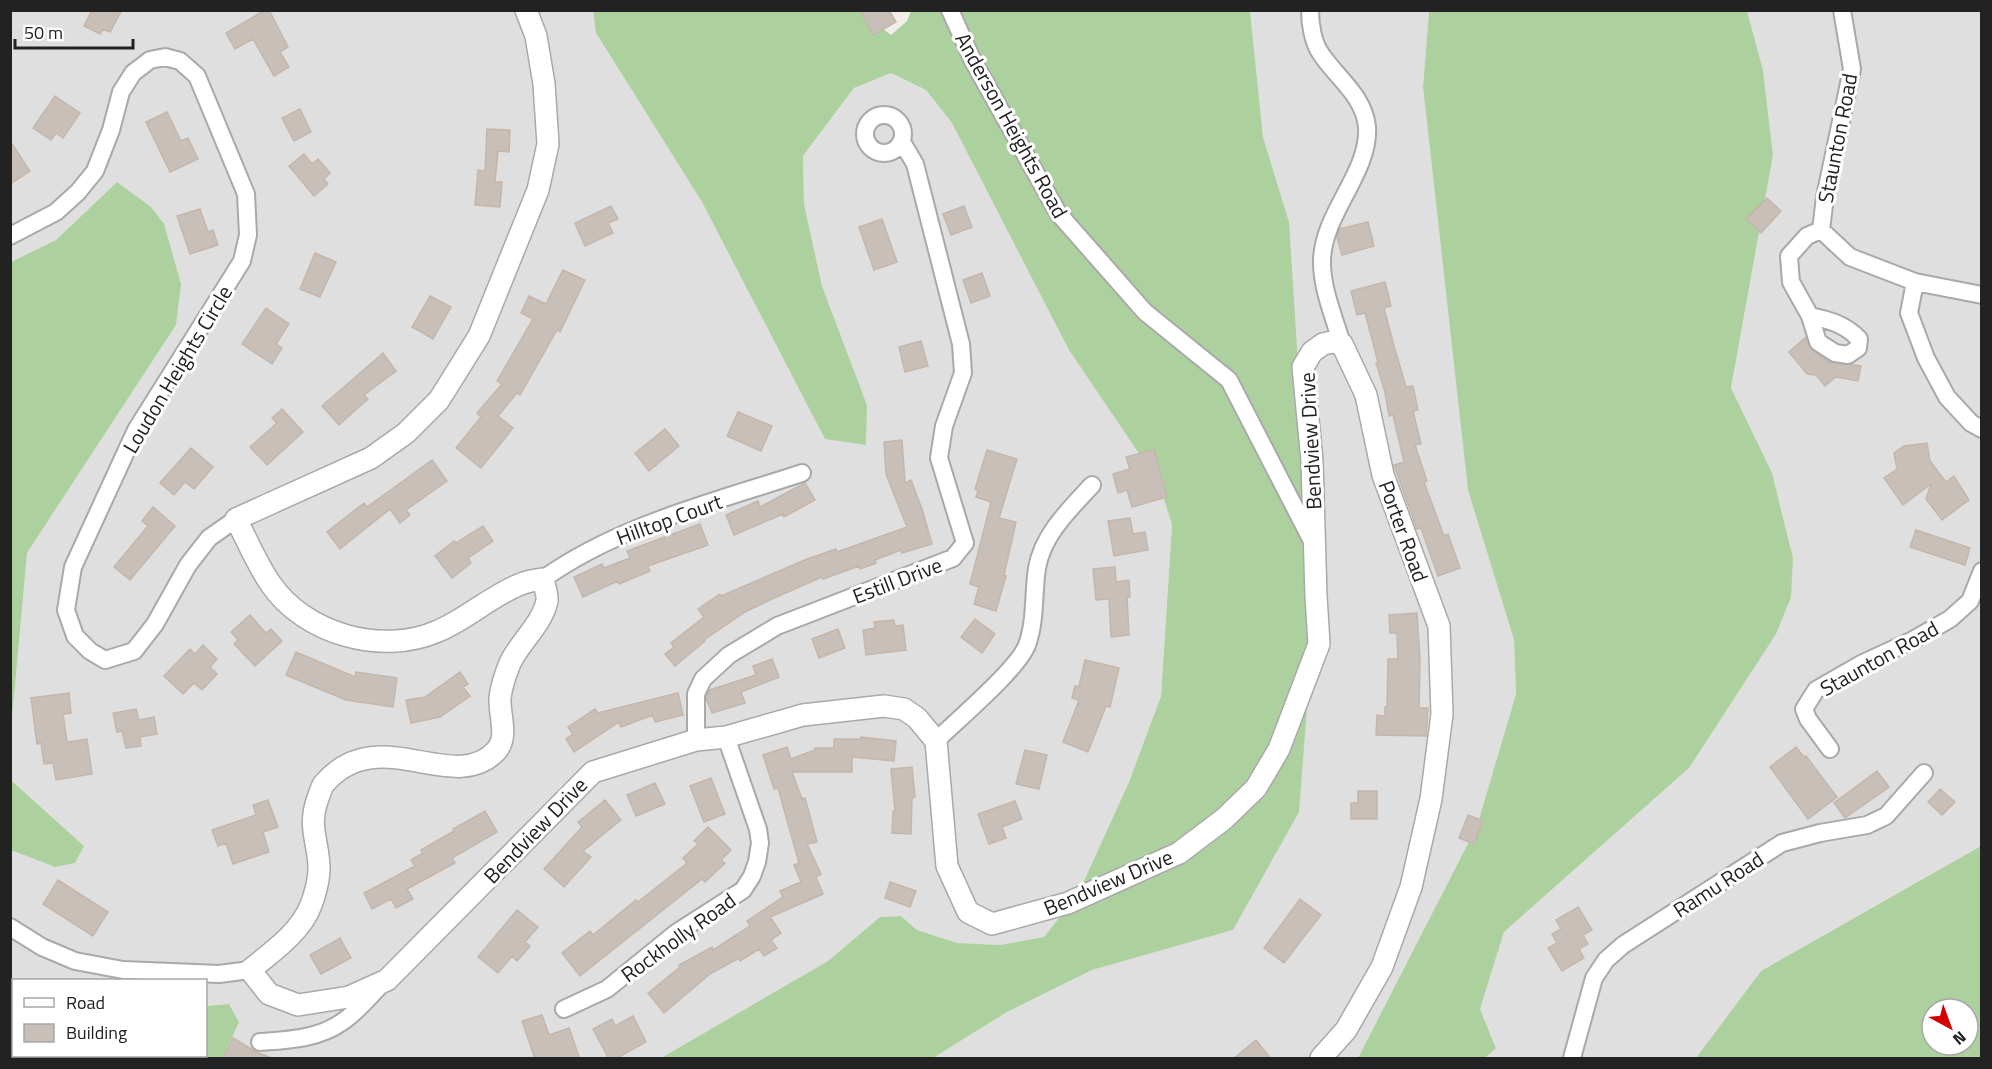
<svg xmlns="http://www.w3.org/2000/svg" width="1992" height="1069" viewBox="0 0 1992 1069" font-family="'Titillium Web',sans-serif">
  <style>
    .residential { fill: #e0dfdf }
    .forest { fill: #add19e; fill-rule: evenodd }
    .building { fill: #c7bfb8; stroke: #c4b6ab; stroke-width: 1.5 }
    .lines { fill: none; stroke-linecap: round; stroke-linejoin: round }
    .minor-casing { stroke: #a9a9a9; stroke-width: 20 }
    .tertiary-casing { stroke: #a9a9a9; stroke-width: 24 }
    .minor { stroke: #fff; stroke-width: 16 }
    .tertiary { stroke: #fff; stroke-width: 21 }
    .labels { text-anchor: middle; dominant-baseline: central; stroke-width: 6; stroke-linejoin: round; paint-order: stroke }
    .street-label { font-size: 21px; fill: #222; stroke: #fff }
  </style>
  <rect width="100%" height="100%" fill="#f2efe9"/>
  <path class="residential" d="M11,11h582l3,22 106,169 164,243 1,-40 -45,-119 -18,-82 -1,-48 51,-68 37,-15 35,17 26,33 207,360 13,42 -11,171 -32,86 -51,112 -34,43 -44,8 -43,-2 -40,-13 -16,-14 -21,1 -52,44 -167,97h-438l16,-36 -10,-18 -23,2v-26h-192v76h128l-3,2h-128v-208l45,17 28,-21 -73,-67v-49l16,-177 149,-228 -59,-143 -61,58 -45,22z
    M1250,11h179l-6,76 45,403 46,150 2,54 -39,132 -119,232h-425l74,-46 85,-42 141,-40 56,-708 -26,-85z
    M1747,11h234v835l-220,125 -65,87h-211l11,-11 -16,-38 24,-77 185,-164 104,-210 -21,-85 -41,-84 42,-234 -10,-85z"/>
  <path class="forest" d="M593,11h267l31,24 16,-14 4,-10h339l13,126 26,85 25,395 -15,195 -66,118 -141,40 -85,42 -74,46h-272l167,-97 52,-44 21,-1 16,14 40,13 43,2 44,-8 34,-43 51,-112 32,-86 11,-171 -13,-42 -90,-133 -117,-227 -26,-33 -35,-17 -37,15 -51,68 1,48 18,82 45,119 -1,40 -41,-6 -123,-237 -106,-169z
    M1429,11h318l16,59 10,85 -42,233 41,85 21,85 -2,39 -15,37 -87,134 -185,164 -24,77 16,39 -11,10h-127l119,-232 39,-132 -2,-54 -46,-150 -45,-403z
    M117,182l34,25 13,17 17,60 -5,41 -149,228 -16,177v-468l45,-22z
    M10,779l74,67 -9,17 -20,4 -44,-17z
    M1981,846v212h-285l65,-87zM1932,1009h36v36h-36z
    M229,1004l10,18 -16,36h-84l3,-2h64v-50z"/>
  <path class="building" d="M92,10h30l-12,22 -7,-3 -3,5 -16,-8z
    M265,10h4l19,37 -8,5 9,15 -15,9 -21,-37 -18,10 -9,-16z
    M860,10h29l7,12 -23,13z
    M55,96l25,17 -17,25 -7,-5 -5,7 -18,-12z
    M300,109l11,23 -17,9 -12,-23z
    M167,112l14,29 7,-3 10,21 -28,13 -24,-50z
    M487,129l23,1 -1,22 -11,-1 -3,31h7l-2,25 -25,-2 3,-35 7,1z
    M10,141l20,30 -20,13z
    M304,154l8,10 6,-5 12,14 -6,6 4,5 -14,12 -25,-30z
    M1767,198l14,13 -20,22 -15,-14z
    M611,206l7,13 -10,4 5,10 -28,13 -10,-23z
    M964,206l8,21 -21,8 -8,-21z
    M200,209l8,23 5,-2 5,15 -28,9 -13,-38z
    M882,219l15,43 -23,8 -15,-43z
    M1368,222l6,24 -32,9 -5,-18 3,-8z
    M315,253l21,9 -16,35 -20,-8z
    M563,270l22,10 -25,52 -3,-2 -37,65 -3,-2 -19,23 15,12 -32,40 -25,-20 25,-31 -4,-4 25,-29 -5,-3 36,-62 -12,-6 8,-17 17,8z
    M982,273l8,23 -19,7 -8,-23z
    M1385,282l6,24 -7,2 10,38 12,41 7,-1 5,24 -5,1 8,33 -6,1 12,36 -3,1 20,54 4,-2 12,34 -22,8 -17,-48 -4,1 -23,-64 10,-3 -11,-47 -4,1 -4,-24 -9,-29 2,-1 -13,-49 -8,2 -6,-24z
    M430,296l21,11 -18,32 -21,-12z
    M266,308l23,16 -13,20 6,4 -10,16 -30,-20z
    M1806,337l6,13 17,12 32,4 -3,15 -22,-4 -11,9 -9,-11 -9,-1 -18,-22z
    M921,341l7,25 -23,6 -6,-25z
    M383,353l13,18 -32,24 4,4 -29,26 -17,-19z
    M282,409l21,23 -36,33 -17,-18 27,-24 -5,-5z
    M738,412l34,14 -11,25 -34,-15z
    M665,429l14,17 -30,25 -14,-18z
    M902,440l3,43 6,-3 11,29 10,35 -30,9 -1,-3 -26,10 1,3 -16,6 -1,-3 -36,13 -1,-2 -50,22 -27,13 -41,28 1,1 -30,25 -10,-12 9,-7 -3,-4 33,-26 -6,-8 22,-15 1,2 86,-37 29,-10 1,3 70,-25 -21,-53 -2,-32z
    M1927,443l3,18 16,21 8,-6 15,24 -27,20 -16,-21 5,-15 -28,21 -19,-27 13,-9 -3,-16 10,-7z
    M191,448l22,19 -19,22 -9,-7 -11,13 -14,-12z
    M987,450l30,9 -18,59 17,4 -12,53 2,1 -10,35 -22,-7 5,-17 -9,-3 21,-82 -15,-5 2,-7 -3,-1z
    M1154,450l13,47 -35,10 -5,-17 -9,3 -5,-19 17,-5 -4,-12z
    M432,460l15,21 -41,29 4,5 -10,8 -10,-14 -50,40 -13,-17 37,-29 3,4z
    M805,483l10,17 -31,17 -1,-3 -49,21 -8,-20 32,-14 2,6z
    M153,507l22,19 -45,54 -16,-13 34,-41 -6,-5z
    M1130,518l3,16 12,-2 3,18 -34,6 -6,-35z
    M700,524l8,21 -60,21 2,5 -31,13 -1,-3 -35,16 -9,-20 28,-13 2,4 26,-10 -3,-7z
    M483,526l10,15 -25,17 3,5 -19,15 -17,-22 19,-15 2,2z
    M1916,530l54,18 -5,17 -55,-18z
    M1115,567l1,15 13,-2 1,17h-3l2,38 -18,2 -2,-38 -13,1 -3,-31z
    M1417,613l3,46 -1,49h9l-2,28 -50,-1 1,-20 8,1v-9h2l1,-48h10l-1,-26h-7l-1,-18z
    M250,615l16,18 5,-4 11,12 -27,25 -21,-22 4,-4 -7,-8z
    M975,619l20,15 -13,19 -21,-16z
    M894,620l1,6 8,-1 3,25 -40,5 -3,-25 12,-2 -1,-6z
    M838,629l7,19 -26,10 -7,-19z
    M203,645l14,14 -7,8 7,7 -15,16 -8,-7 -11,11 -19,-18 26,-27 5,5z
    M296,652l59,25 1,-5 41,6 -4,29 -47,-7 -60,-25z
    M772,659l7,18 -38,15 4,11 -33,10 -6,-15 3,-8 47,-15 -3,-9z
    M1085,660l34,8 -9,39 -4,-1 -18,46 -25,-10 16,-42 -7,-2 3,-12 4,1z
    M460,672l8,12 -5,3 7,9 -30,21 -29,6 -5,-23 19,-3z
    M69,693l2,20 -8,1 4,28 20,-3 5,35 -36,6 -3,-17 -9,1 -3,-21 -4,1 -6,-46z
    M678,693l5,22 -28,7 -2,-7 -32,12 -2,-5 -45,30 -8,-13 7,-5 -5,-7 27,-18 3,4z
    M136,709l3,11 15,-3 3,17 -17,3 1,9 -15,2 -4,-17 -5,1 -4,-19z
    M861,737l35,4 -2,20 -42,-4v15h-60l10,27 3,-1 12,44 -10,2 14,30 -5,3 7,17 -53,23 11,16 -10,7 6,8 -13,8 -5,-7 -19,12 -1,-3 -29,16 -46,39 -16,-20 32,-26 -1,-2 33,-18 1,3 37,-24 -3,-5 36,-24 -3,-6 21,-9 -7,-17 5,-2 -21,-75 -4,1 -11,-34 24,-8 4,12 24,-9v-2h19v-9h27z
    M1796,747l8,10 2,-1 31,41 -29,22 -38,-52z
    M1025,750l22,5 -8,34 -23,-5z
    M912,767l3,30 -3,1 -1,36 -19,-1 1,-22h2l-4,-42z
    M1877,771l12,16 -44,31 -11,-15z
    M711,778l14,36 -21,8 -14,-36z
    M655,783l10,21 -29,12 -9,-21z
    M1940,789l15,13 -13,13 -14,-13z
    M1358,791h19v28h-26v-16h7z
    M268,800l10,27 -15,5 6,20 -36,12 -7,-21 -8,3 -6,-16 44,-15 -3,-10z
    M605,800l16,20 -38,31 8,6 -27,30 -20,-18 38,-42 -4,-5z
    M1015,801l7,18 -20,8 4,11 -17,6 -11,-30z
    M485,811l12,21 -45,26 3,5 -48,26 6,10 -17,9 -5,-9 -19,10 -8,-16 51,-27 -4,-6 12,-7 -2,-3 33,-19 -1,-2z
    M1468,815l15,6 -9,23 -15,-6z
    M708,827l23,23 -10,10 4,3 -20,19 -3,-3 -122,97 -18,-23 28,-22 3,4 43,-35 2,2 49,-39 -4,-5 15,-14 -4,-3z
    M58,880l50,32 -15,24 -50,-32z
    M890,882l26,9 -6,16 -25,-9z
    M1300,899l21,16 -37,48 -20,-15z
    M1578,907l14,23 -9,5 5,9 -9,5 5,9 -22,13 -14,-23 9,-5 -5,-9 9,-5 -5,-9z
    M517,910l21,17 -13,15 5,4 -13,15 -5,-5 -14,17 -20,-16z
    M340,938l11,20 -30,16 -11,-19z
    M542,1015l7,20 20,-7 11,31h-45l-13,-38z
    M633,1016l13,26 -31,17h-6l-16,-30 19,-10 3,7z
    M233,1038l23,14 18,7h-51z
    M1256,1040l15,19h-38z"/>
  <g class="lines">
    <g class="minor-casing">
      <path id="minor" d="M950,10l22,49 86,154 87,99 84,68 84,163
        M1310,10c0,14 3,33 11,44 16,24 43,42 46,73 3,45 -43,85 -45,132 -1,28 12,58 20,85
        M865 134a19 19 0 1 1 38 0a19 19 0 1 1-38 0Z
        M1821,230l29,27 65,25 67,13
        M10,236l46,-24 22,-20 17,-21 16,-41 10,-38 12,-19 17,-13 15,-3 15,4 17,15 49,118 2,41 -6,26 -106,169 -63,137 -7,43 9,26 15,15 15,9 29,-9 21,-27 33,-59 21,-27 27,-19
        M1915,282l-6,31 17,45 21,39 24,26 11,6
        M1810,316c19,4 35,8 49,23l-1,9 -10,7 -13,-2 -17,-11 -8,-26 -19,-34 -2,-26 18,-20 14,-6 4,-33 27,-128 -10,-59
        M543,579c76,-54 171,-77 259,-106
        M696,740v-46l7,-15 26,-24 48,-29 176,-68 12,-15 -26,-85 5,-32 19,-53 -2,-29 -46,-180 -13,-22
        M936,741c20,-20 82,-72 91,-96 9,-25 6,-51 10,-77 6,-34 33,-59 55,-83
        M1830,749l-22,-30 -4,-10 12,-19 47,-27 50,-23 37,-21 20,-18 12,-30
        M10,927l32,20 33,14 48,9 96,4 31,-4
        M564,1009l43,-20 69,-56 67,-43 9,-14 5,-14 3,-19 -2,-14 -32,-92
        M260,1042c28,-2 58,-3 82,-20 14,-9 26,-24 38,-36
        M1572,1058l22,-80 12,-18 17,-15 159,-102 38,-10 47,-8 19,-9 38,-43"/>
    </g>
    <g class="tertiary-casing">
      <path id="tertiary" d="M526,10l10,26 8,48 4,60 -10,46 -59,146 -40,64 -33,33 -35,25 -135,61c11,21 21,45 34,64 34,51 112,73 168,48 27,-11 56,-37 83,-47 7,-3 15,-4 22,-5 1,6 5,16 4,22 -5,23 -27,41 -37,62 -4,10 -9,25 -10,35 -1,17 9,39 -4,53 -43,46 -119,-32 -173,34 -2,4 -3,8 -5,13 -11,30 1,43 1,71 0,10 -4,26 -8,36 -10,27 -39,47 -61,65l19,24 29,11 51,-8 38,-17 206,-208 103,-32 30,-3 77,-22 81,-9 20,3 13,9 19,23 11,125 21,46 24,12 76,-21 111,-50 45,-34 32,-31 23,-39 40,-105 -3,-48 -4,-135 -9,-94 9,-15 11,-8 9,-2 10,2 24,51 17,80 56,151 3,88 -11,85 -20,88 -29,80 -36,63 -25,28"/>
    </g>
    <use href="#minor" class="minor"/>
    <use href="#tertiary" class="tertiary"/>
  </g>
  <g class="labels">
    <g class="street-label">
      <text transform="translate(1012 125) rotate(61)">Anderson Heights Road</text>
      <text transform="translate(1837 138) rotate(-79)">Staunton Road</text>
      <text transform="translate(177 369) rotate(-59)">Loudon Heights Circle</text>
      <text transform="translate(1310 441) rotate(-93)">Bendview Drive</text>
      <text transform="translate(669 519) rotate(-20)">Hilltop Court</text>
      <text transform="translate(1404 531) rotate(70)">Porter Road</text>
      <text transform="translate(897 580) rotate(-21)">Estill Drive</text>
      <text transform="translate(1879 658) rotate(-29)">Staunton Road</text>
      <text transform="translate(535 830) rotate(-46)">Bendview Drive</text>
      <text transform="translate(1108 882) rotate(-23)">Bendview Drive</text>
      <text transform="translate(1718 884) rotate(-33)">Ramu Road</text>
      <text transform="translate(678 937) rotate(-36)">Rockholly Road</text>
    </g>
  </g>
  <rect width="1992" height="1069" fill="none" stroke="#222222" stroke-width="24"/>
  <rect x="12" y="979" width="195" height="78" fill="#ffffff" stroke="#a7a7a7" stroke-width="1.5"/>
  <rect x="24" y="998" width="30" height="9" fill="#ffffff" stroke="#a7a7a7" stroke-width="1.5"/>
  <text x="66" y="1009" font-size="18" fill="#222222">Road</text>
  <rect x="24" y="1024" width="30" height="18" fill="#c7bfb8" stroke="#a7a7a7" stroke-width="1.5"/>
  <text x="66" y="1039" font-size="18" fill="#222222">Building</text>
  <g transform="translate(1950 1027) rotate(139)"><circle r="28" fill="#ffffff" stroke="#a7a7a7" stroke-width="1.5"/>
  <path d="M0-4.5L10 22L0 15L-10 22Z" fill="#d40000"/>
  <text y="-9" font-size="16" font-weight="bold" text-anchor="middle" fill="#222222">N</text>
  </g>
  <path d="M15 39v9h118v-9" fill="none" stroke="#222222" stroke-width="3"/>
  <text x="24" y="39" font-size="18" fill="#222222" stroke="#ffffff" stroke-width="4.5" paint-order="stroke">50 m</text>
</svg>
